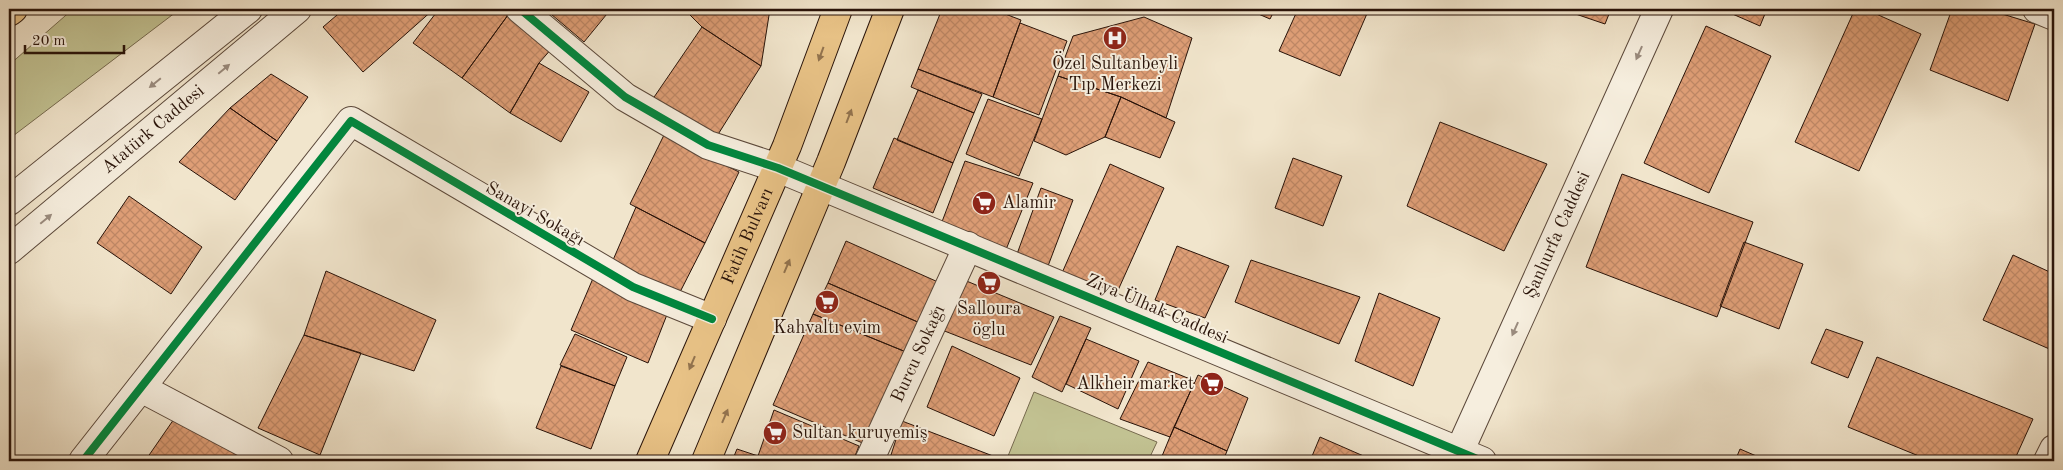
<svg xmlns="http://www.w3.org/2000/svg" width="2063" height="470" viewBox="0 0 2063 470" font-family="'Old Standard TT',serif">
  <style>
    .green { fill: #c2c292; stroke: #766a4e }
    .building { fill: url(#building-cross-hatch); stroke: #291309 }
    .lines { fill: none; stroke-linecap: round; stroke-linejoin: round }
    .minor-casing { stroke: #5b483a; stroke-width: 30 }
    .major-casing { stroke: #291309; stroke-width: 30 }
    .highway-casing { stroke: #291309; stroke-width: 30 }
    .minor { stroke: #f6eede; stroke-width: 28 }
    .major { stroke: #e8c286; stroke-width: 28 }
    .highway { stroke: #e8c286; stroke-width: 28 }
    .cycleway-casing { stroke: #f6eede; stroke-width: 11 }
    .cycleway { stroke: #00873e; stroke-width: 8 }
    .oneway { fill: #9a8b7e }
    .oneway2 { fill: #92734e }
    .labels { text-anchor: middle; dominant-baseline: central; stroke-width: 4; stroke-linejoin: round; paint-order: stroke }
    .poi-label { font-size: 18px; fill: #291309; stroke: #f6eede }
    .street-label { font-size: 18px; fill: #291309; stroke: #f6eede }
  </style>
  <defs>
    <pattern id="building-cross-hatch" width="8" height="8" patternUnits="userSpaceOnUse" patternTransform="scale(1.25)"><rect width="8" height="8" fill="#de9e76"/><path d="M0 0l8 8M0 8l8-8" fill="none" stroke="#be8765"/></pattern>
  </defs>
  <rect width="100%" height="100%" fill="#f1e5cc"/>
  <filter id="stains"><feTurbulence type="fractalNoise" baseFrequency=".004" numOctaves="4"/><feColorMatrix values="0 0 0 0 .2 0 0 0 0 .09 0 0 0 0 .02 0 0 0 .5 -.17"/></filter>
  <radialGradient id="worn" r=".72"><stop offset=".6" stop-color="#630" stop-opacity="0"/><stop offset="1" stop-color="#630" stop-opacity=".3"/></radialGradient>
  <path class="green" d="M73,9h107l-171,130v-74z
    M1034,392l123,50 -9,19h-142z"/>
  <path class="building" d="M344,9h90l-71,63 -40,-45z
    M439,9h60l9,6 -46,63 -49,-35z
    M545,9h66l-27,33z
    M684,9h86l-9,57 -59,-39z
    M942,9h50l29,11 -28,77 -75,-28z
    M1247,9h28l-5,10z
    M1298,9h71l-29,67 -61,-25z
    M1561,9h50l-6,15z
    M1721,9h46l-7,17z
    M1855,9h10l56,25 -62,137 -64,-29z
    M1952,9h34l49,15 -27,77 -78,-31z
    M508,15l45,32 -14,16 -29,50 -48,-35z
    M1144,17l48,21 -26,80 -45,-21 -63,-21 15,-40z
    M1020,23l47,18 -28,74 -46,-18z
    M1706,26l65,30 -62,137 -65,-30z
    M702,27l59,39 -49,78 -62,-41z
    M539,63l50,29 -28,50 -51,-29z
    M918,69l64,25 -8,19 -63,-26z
    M271,74l37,23 -31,44 -47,-33z
    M1058,76l63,21 -16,40 -39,18 -32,-14z
    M918,90l56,23 -21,50 -56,-23z
    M1121,97l54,25 -15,36 -55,-21z
    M988,99l54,20 -23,57 -53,-22z
    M230,108l47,33 -42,59 -56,-38z
    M1440,122l107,42 -43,87 -97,-45z
    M664,135l75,37 -34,71 -75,-39z
    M894,138l59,25 -20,50 -60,-25z
    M1293,158l49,18 -19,50 -48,-18z
    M965,161l68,22 -28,69 -65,-25z
    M1110,164l54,24 -49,109 -53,-24z
    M1622,174l131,48 -36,95 -131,-50z
    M1041,188l32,12 -25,66 -31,-12z
    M129,196l73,51 -31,47 -74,-51z
    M636,207l69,36 -27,53 -68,-29z
    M846,241l92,41 -18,41 -92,-40z
    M1744,242l59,22 -24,65 -59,-23z
    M1177,246l52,20 -24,52 -50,-18z
    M2013,255l41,19v77l-71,-31z
    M1251,260l109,37 -21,47 -104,-42z
    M326,271l110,49 -22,51 -110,-36z
    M594,276l76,31 -22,56 -77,-33z
    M964,280l90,37 -23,48 -89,-35z
    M828,283l92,40 -9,31 -98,-40z
    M1379,293l61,25 -27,68 -58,-25z
    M813,314l98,40 -39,93 -99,-42z
    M1060,316l31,12 -29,64 -30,-15z
    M1826,329l37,13 -15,36 -37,-15z
    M575,334l52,23 -12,29 -55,-21z
    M304,335l57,18 -41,102 -62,-27z
    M1086,339l53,22 -21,48 -52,-25z
    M952,346l68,32 -26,58 -67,-29z
    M1877,357l156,62 -19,42h-83l-83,-34z
    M1148,362l47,19 -25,56 -50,-18z
    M561,366l54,20 -24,63 -55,-21z
    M1198,375l50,23 -21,53 -53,-24z
    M774,410l85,36 -6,15h-80l-15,-5z
    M174,419l73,36 -4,6h-98z
    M902,421l91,35 -2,5h-102z
    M1174,427l53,24 -4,10h-63z
    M1320,437l55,24h-65z
    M737,449l36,12h-41z
    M1740,449l28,12h-33z"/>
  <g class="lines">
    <g class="minor-casing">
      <g id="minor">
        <path d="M520,9l105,88 83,48 70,23 704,293"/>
        <path d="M2037,9l17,7"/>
        <path d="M9,201l239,-192"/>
        <path id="s1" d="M9,250l288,-241"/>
        <path d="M141,388l138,73"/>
        <path d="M83,461l268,-340 282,166 79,32"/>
        <path id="s2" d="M869,461l99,-215"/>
        <path id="s3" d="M1455,461l204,-452"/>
        <path d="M2048,461l6,-12"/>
      </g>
    </g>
    <g class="major-casing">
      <g id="major">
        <path id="s4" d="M650,461l137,-315 51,-137"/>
        <path d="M706,461l125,-299 59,-153"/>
      </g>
    </g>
    <g class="highway-casing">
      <path id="highway" d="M9,12l4,-3"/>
    </g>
    <use href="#minor" class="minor"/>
    <use href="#major" class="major"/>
    <use href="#highway" class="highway"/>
    <g class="cycleway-casing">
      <path id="cycleway" d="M520,9l105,88 83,48 70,23 704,293
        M83,461l268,-340 282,166 79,32"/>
    </g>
    <use href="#cycleway" class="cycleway"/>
  </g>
  <defs><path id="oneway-solid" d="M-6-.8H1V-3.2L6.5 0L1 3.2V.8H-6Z" transform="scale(1.25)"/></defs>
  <g class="oneway">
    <use href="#oneway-solid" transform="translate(1639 53) rotate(114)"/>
    <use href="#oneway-solid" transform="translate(224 69) rotate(-40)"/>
    <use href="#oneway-solid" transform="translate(155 83) rotate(141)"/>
    <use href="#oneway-solid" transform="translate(46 219) rotate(-40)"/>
    <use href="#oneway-solid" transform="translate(1515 329) rotate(114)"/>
  </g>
  <g class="oneway2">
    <use href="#oneway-solid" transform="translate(821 54) rotate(110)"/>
    <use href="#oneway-solid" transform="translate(849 116) rotate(-69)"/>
    <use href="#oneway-solid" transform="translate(787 266) rotate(-67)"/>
    <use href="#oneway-solid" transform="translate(692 363) rotate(113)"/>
    <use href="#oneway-solid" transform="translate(725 416) rotate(-67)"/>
  </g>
  <defs>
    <g id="hospital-disc" transform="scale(1.25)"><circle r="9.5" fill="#8f2418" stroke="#f6eede"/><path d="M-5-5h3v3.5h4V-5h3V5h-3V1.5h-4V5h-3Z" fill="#fff"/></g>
    <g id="supermarket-disc" transform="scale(1.25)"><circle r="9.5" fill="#8f2418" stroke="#f6eede"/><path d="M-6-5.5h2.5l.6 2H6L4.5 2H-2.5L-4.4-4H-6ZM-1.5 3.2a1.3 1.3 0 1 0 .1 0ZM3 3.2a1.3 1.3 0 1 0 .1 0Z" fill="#fff"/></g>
  </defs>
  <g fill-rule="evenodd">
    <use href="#hospital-disc" x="1115" y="38"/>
    <use href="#supermarket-disc" x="984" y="203"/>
    <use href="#supermarket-disc" x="989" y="283"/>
    <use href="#supermarket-disc" x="827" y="302"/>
    <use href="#supermarket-disc" x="1212" y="384"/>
    <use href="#supermarket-disc" x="775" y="433"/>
  </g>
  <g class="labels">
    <g class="poi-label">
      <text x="1115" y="64">Özel Sultanbeyli<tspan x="1115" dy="21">Tıp Merkezi</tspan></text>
      <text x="1002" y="203" text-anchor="start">Alamir</text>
      <text x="989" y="309">Salloura<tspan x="989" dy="21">öglu</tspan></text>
      <text x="827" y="328">Kahvaltı evim</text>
      <text x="1194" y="384" text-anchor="end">Alkheir market</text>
      <text x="792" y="433" text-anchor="start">Sultan kuruyemiş</text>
    </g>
    <g class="street-label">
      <text stroke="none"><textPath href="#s1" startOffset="188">Atatürk Caddesi</textPath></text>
      <text transform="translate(535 214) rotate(30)">Sanayi Sokağı</text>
      <text stroke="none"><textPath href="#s3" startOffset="248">Şanlıurfa Caddesi</textPath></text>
      <text stroke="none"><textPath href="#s4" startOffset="245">Fatih Bulvarı</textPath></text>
      <text transform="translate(1157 309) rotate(23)">Ziya Ülhak Caddesi</text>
      <text stroke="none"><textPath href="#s2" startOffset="118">Burcu Sokağı</textPath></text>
    </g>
  </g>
  <rect width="2063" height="470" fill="none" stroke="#f1e5cc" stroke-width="30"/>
  <rect x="10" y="10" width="2043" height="450" fill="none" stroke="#291309" stroke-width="2.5"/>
  <rect x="15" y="15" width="2033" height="440" fill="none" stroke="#291309"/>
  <path d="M25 45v8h99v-8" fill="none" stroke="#291309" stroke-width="2.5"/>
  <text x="32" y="45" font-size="15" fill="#291309" stroke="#f6eede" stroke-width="4" paint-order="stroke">20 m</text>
  <rect width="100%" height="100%" filter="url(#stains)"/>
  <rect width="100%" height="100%" fill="url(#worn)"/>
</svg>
